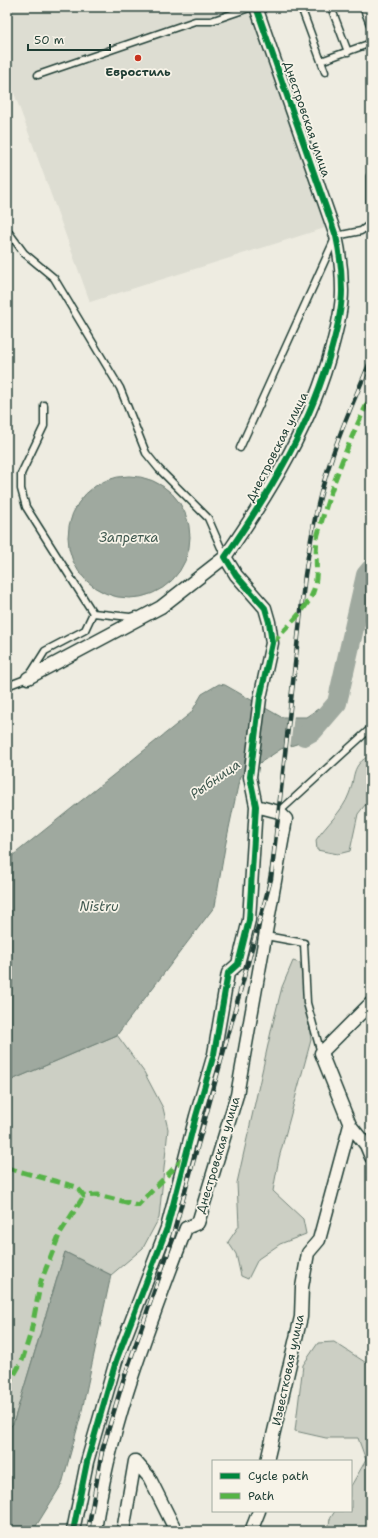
<svg xmlns="http://www.w3.org/2000/svg" width="378" height="1538" viewBox="0 0 378 1538" font-family="'Shantell Sans',sans-serif">
  <style>
    .built { fill: #ddddd2 }
    .green { fill: #cccfc4; stroke: #76867c }
    .water { fill: #9fa99f; stroke: #6c7e74 }
    .pier { fill: #eeece1 }
    .lines { fill: none; stroke-linecap: round; stroke-linejoin: round }
    .river { stroke: #9fa99f; stroke-width: 20 }
    .lane-casing { stroke: #1f3d34; stroke-width: 9 }
    .street-casing { stroke: #1f3d34; stroke-width: 15 }
    .lane { stroke: #f7f3e8; stroke-width: 6 }
    .street { stroke: #f7f3e8; stroke-width: 12 }
    .rail-casing { stroke: #1f3d34; stroke-width: 4.5 }
    .rail { stroke: #f7f3e8; stroke-width: 3; stroke-dasharray: 9; stroke-linecap: butt }
    .quiet { stroke: #55b346; stroke-width: 5; stroke-dasharray: 10 5; stroke-linecap: butt }
    .cycleway-casing { stroke: #f7f3e8; stroke-width: 8 }
    .cycleway { stroke: #00873e; stroke-width: 6 }
    .poi-dot { fill: #c8321e; stroke: #f7f3e8; stroke-width: 1.5 }
    .labels { text-anchor: middle; dominant-baseline: central; stroke-width: 3.5; stroke-linejoin: round; paint-order: stroke }
    .poi-label { font-size: 12px; font-weight: bold; fill: #1f3d34; stroke: #f7f3e8 }
    .street-label { font-size: 12px; fill: #1f3d34; stroke: #f7f3e8 }
    .water-label { font-size: 13px; font-style: italic; fill: #3f584f; stroke: #f7f3e8 }
  </style>
  <rect width="100%" height="100%" fill="#eeece1"/>
  <filter id="ink" filterUnits="userSpaceOnUse"><feTurbulence type="fractalNoise" baseFrequency=".025" numOctaves="2"/><feDisplacementMap in="SourceGraphic" scale="8" xChannelSelector="R" yChannelSelector="G"/><feConvolveMatrix kernelMatrix="1 2 1 2 8 2 1 2 1" color-interpolation-filters="sRGB"/></filter>
  <g filter="url(#ink)">
    <path class="built" d="M11,7h240l77,220 -238,75 -81,-223h-2v-71z"/>
    <path class="green" d="M371,755v50h-6l-7,9 -8,37 -12,3 -21,-4 -1,-10c10,-15 27,-29 33,-46 7,-17 1,-29 22,-39z
      M293,961l7,2 11,77 -32,118 -6,33 30,28 3,15 -26,10 -22,15 -10,20 -7,-3 -5,-22 -8,-12 11,-16 -2,-43 35,-156 10,-40z
      M117,1035l27,37 19,36 5,21 -9,89 -16,30 -32,27 -46,-23 -52,172 -6,5v-347z
      M334,1342l37,24v165h-43l2,-12 5,-8h16v-25l15,-26 -8,-22h-32l-31,-7 8,-66 15,-22z"/>
    <path class="water" d="M68 537a61 61 0 1 1 122 0a61 61 0 1 1-122 0Z
      M219,684l6,1 56,32h25l12,-8 12,15 -21,16 -28,9 -41,27 -15,71 -10,59 -98,129 -110,47v-222l184,-147 11,-19z
      M65,1252l46,23 -30,140 -19,69 -29,47h-26v-102l6,-5z"/>
    <path class="pier" d="M287,715h7l-4,33 -7,3z"/>
    <g class="lines">
      <path class="river" d="M304,736l9,-5 24,-28 29,-128 5,-6"/>
      <g class="lane-casing">
        <path id="lane" d="M301,7l24,65
          M331,7l17,45
          M363,7l8,20
          M321,61l50,-18
          M38,75l157,-54h16l41,-14
          M7,230l17,23 30,25 66,110 26,65 13,16 49,49 17,39
          M44,405v21l-23,48v15l5,18 67,106 37,4 6,-2
          M240,448l96,-212 25,-5 9,-7v-48
          M7,686l21,-8 17,-27 40,-21 8,-17
          M279,812l92,-84
          M266,936l38,7 3,60 14,50"/>
      </g>
      <g class="street-casing">
        <path id="street" d="M28,678l133,-71 64,-50
          M350,1125l16,20 5,12
          M267,1461l34,-144 1,-30 6,-34 11,-13 31,-115 -29,-72 50,-50
          M73,1531l14,-69 29,-101 51,-133 29,-112 18,-62 14,-81 10,-9 11,-44 7,-114 -6,-29 10,-79 12,-55 -3,-21 -4,-14 -29,-33 -11,-18c45,-65 87,-133 107,-210 5,-18 10,-37 10,-56 0,-19 -2,-37 -6,-55l-80,-229
          M95,1531c14,-105 54,-204 91,-303l12,-5 39,-128 49,-276 -7,-7 -23,-6
          M123,1531l12,-70 14,16 27,54
          M251,1531l8,-20"/>
      </g>
      <use href="#lane" class="lane"/>
      <use href="#street" class="street"/>
      <g class="rail-casing">
        <path id="rail" d="M88,1531l14,-80 21,-70 47,-135 101,-367 34,-304c5,-32 10,-63 19,-93 12,-42 30,-82 47,-122"/>
      </g>
      <use href="#rail" class="rail"/>
      <path class="quiet" d="M272,643c11,-11 32,-32 39,-46 10,-20 2,-42 7,-63 13,-48 31,-94 53,-138
        M7,1168l70,19 7,9 14,-1 40,10 45,-46
        M7,1387l15,-26 9,-29 10,-51 19,-48 24,-37"/>
      <g class="cycleway-casing">
        <path id="cycleway" d="M73,1531l14,-69 29,-101 51,-133 29,-112 18,-62 14,-81 10,-9 11,-44 7,-114 -6,-29 10,-79 12,-55 -3,-21 -4,-14 -29,-33 -11,-18c45,-65 87,-133 107,-210 5,-18 10,-37 10,-56 0,-19 -2,-37 -6,-55l-80,-229"/>
      </g>
      <use href="#cycleway" class="cycleway"/>
    </g>
  </g>
  <circle class="poi-dot" cx="138" cy="58" r="4"/>
  <g class="labels">
    <g class="poi-label">
      <text x="138" y="72">Евростиль</text>
    </g>
    <g class="street-label">
      <text transform="translate(307 119) rotate(71)">Днестровская улица</text>
      <text transform="translate(277 447) rotate(-63)">Днестровская улица</text>
      <text transform="translate(218 1155) rotate(-73)">Днестровская улица</text>
      <text transform="translate(288 1370) rotate(-78)">Известковая улица</text>
    </g>
    <g class="water-label">
      <text x="129" y="537">Запретка</text>
      <text transform="translate(215 779) rotate(-35)">Рыбница</text>
      <text x="99" y="906">Nistru</text>
    </g>
  </g>
  <rect width="378" height="1538" fill="none" stroke="#f7f3e8" stroke-width="24"/>
  <rect x="12" y="12" width="354" height="1514" fill="none" stroke="#1f3d34" stroke-width="1.5" filter="url(#ink)"/>
  <rect x="212" y="1460" width="140" height="52" fill="#f7f3e8" stroke="#a1aaa0"/>
  <rect x="220" y="1473" width="20" height="6" fill="#00873e" stroke="#a1aaa0"/>
  <text x="248" y="1480" font-size="12" fill="#1f3d34">Cycle path</text>
  <rect x="220" y="1493" width="20" height="6" fill="#55b346" stroke="#a1aaa0"/>
  <text x="248" y="1500" font-size="12" fill="#1f3d34">Path</text>
  <path d="M28 44v6h82v-6" fill="none" stroke="#1f3d34" stroke-width="2"/>
  <text x="34" y="44" font-size="12" fill="#1f3d34" stroke="#f7f3e8" stroke-width="3" paint-order="stroke">50 m</text>
</svg>
